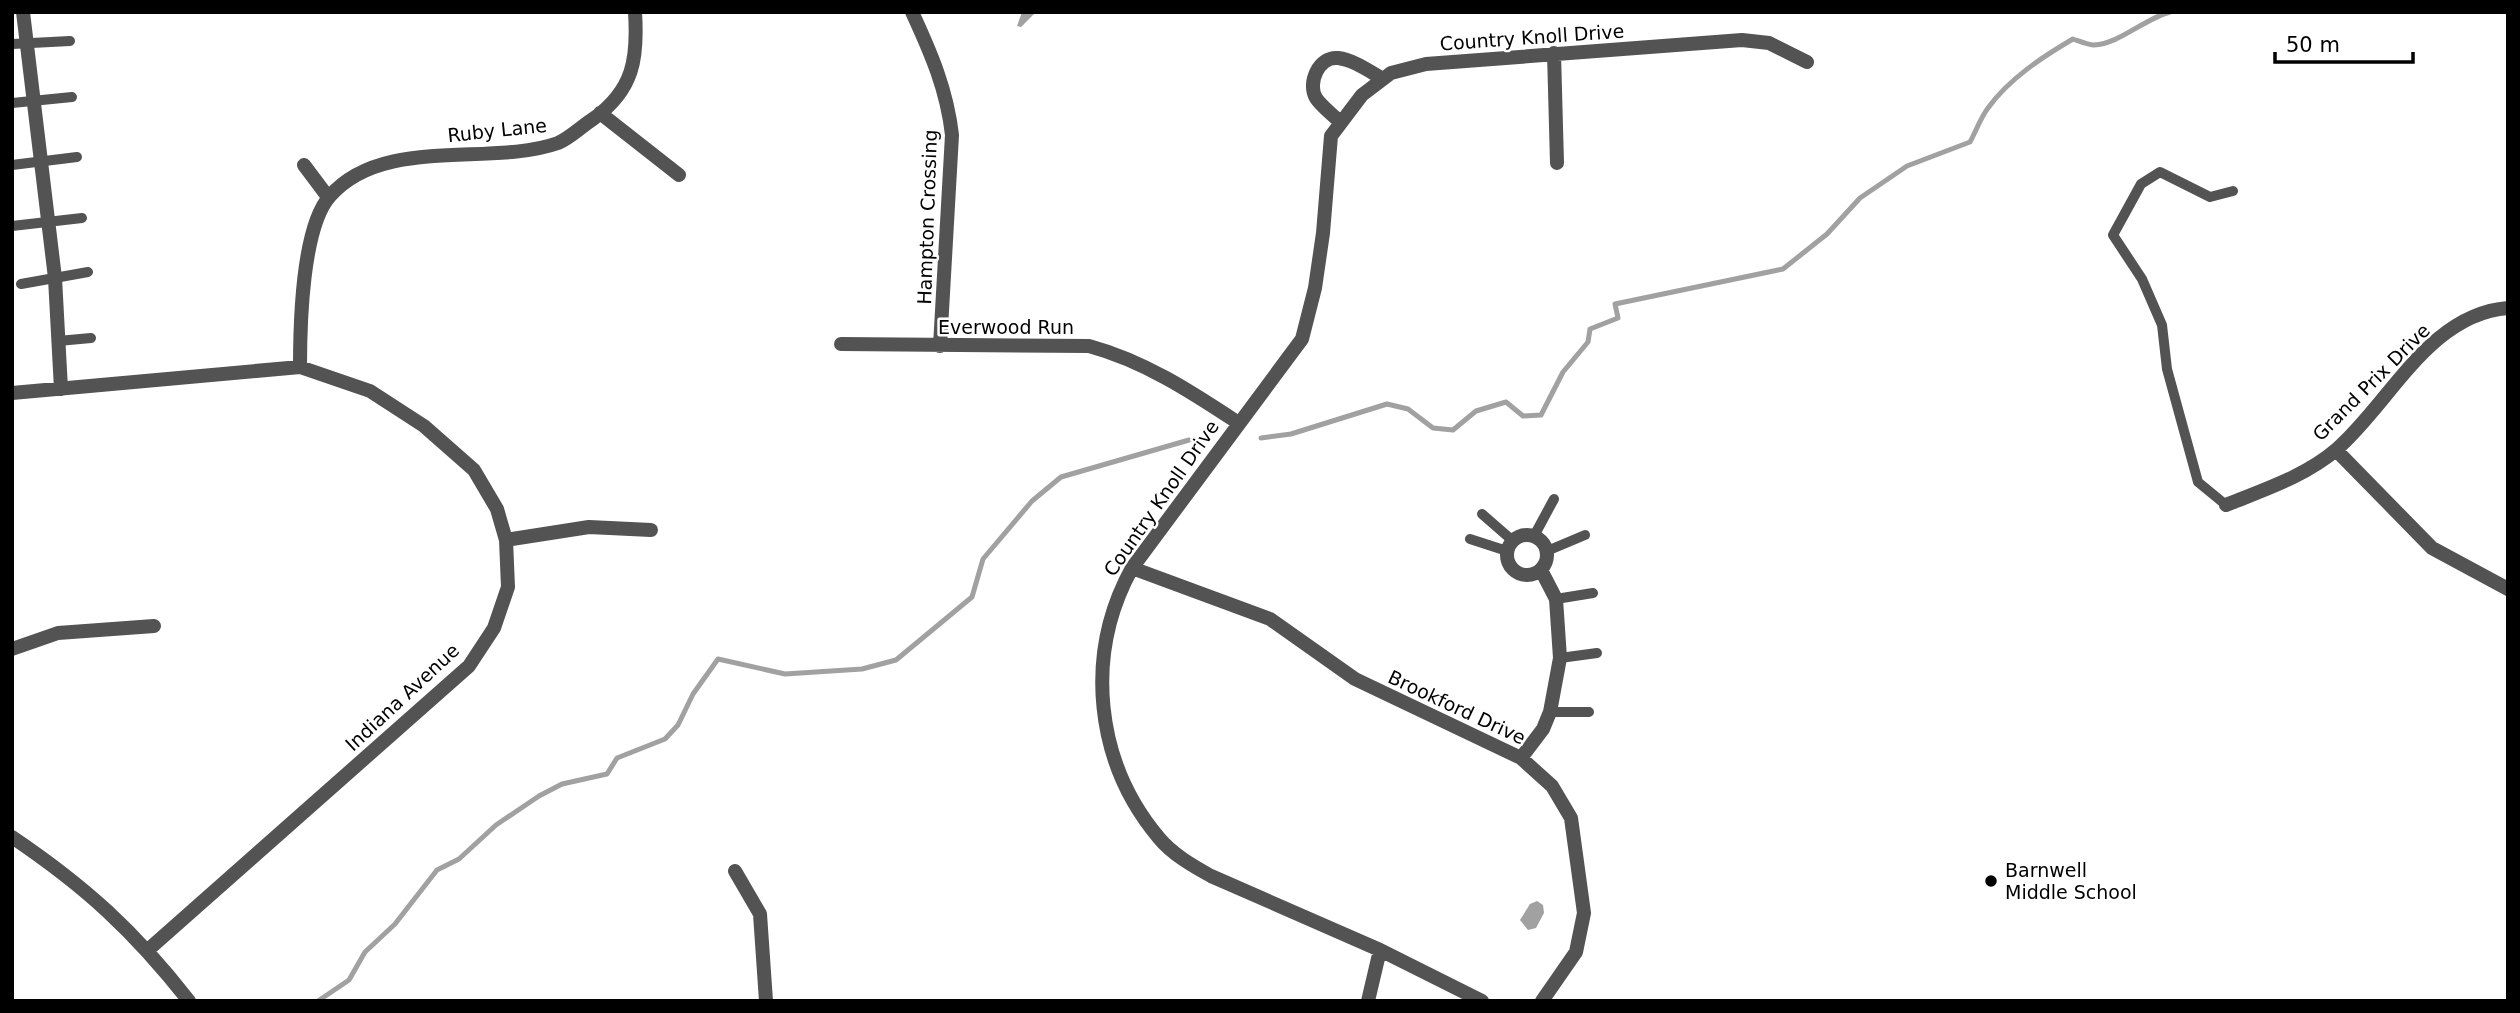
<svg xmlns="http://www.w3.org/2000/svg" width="2520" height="1013" viewBox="0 0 2520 1013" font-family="'DejaVu Sans',sans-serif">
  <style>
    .water { fill: #a1a1a1 }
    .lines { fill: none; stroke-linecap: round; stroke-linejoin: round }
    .stream { stroke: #a1a1a1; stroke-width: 5 }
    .lane { stroke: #535353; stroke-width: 10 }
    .street { stroke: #535353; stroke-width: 14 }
    .poi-dot { fill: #000; stroke: #fff; stroke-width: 2.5 }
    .labels { text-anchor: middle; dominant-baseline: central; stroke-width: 5; stroke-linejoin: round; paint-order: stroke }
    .street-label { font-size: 19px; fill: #000; stroke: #fff }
    .poi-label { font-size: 19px; fill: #000; stroke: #fff; text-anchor: start }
  </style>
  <rect width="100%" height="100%" fill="#fff"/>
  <path class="water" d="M1022,12h14l-15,15 -4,-1z
    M1537,901l6,4 1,8 -8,15 -8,2 -8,-10 10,-16z"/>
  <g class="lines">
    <path class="stream" d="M1261,438l30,-4 96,-30 21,5 25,19 20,2 23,-19 30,-9 17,14 18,-1 22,-43 25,-30 2,-13 28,-11 -3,-14 168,-35 44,-35 33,-36 47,-32 63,-24c6,-11 11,-25 18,-34 21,-29 54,-51 85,-69 6,2 15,6 21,6 25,-1 50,-26 76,-33
      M318,1001l31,-21 16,-28 30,-28 42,-54 22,-11 37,-34 43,-29 23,-12 45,-10 10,-16 48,-19 13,-14 15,-31 25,-35 67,15 77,-5 34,-9 76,-63 11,-38 49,-58 29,-24 128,-37"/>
    <path class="lane" d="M12,44l58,-3
      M12,103l60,-6
      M12,165l65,-8
      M12,226l70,-8
      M21,284l67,-12
      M58,341l33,-3
      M2226,505l-28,-23 -31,-113 -5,-44 -20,-46 -29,-44 28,-51 19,-12 50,25 23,-6
      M1482,514l31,27
      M1534,536l20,-37
      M1470,539l37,12
      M1547,551l38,-16
      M1556,599l37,-6
      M1560,658l37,-5
      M1550,712h39"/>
    <path class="street" d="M23,12l32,266 6,111
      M912,12c19,41 35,78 40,123l-12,211
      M1554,53l3,110
      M600,113l79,62
      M1339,121c-7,-7 -18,-15 -23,-23 -9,-15 3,-42 22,-40 16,2 31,13 45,21
      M304,165l24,32
      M841,344l248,2c55,15 101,45 148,76
      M300,367c0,-41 2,-140 30,-171 53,-61 161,-29 228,-53 12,-5 24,-17 35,-24 41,-29 45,-61 42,-107
      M12,393l288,-26 70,24 54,35 50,44 23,39 9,31 2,47 -14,41 -25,38 -320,283
      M2336,450l96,98 76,41
      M2226,505c37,-15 80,-29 111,-56 53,-46 92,-135 171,-141
      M1507 555a20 20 0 1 1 40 0a20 20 0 1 1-40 0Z
      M506,540l83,-13 62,3
      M1132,568l138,51 85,60 166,79 31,28 19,32 13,95 -8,39 -34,49
      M12,649l46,-16 96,-7
      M1521,758l22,-29 7,-17 10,-54 -4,-59 -15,-29
      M12,837c74,50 122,94 177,164
      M735,871l25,43 6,87
      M1368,1001l12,-51
      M1482,1001l-102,-51 -169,-74c-18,-10 -39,-22 -52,-38 -64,-76 -75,-183 -27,-270l170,-229 13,-51 8,-55 8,-97 31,-41 29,-22 35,-9 316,-24 27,3 38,19"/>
  </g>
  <circle class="poi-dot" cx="1991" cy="881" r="7"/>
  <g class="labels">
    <g class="street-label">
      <text transform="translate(1532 37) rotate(-4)">Country Knoll Drive</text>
      <text transform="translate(497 130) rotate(-6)">Ruby Lane</text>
      <text transform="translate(927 217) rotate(-88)">Hampton Crossing</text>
      <text x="1006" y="327">Everwood Run</text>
      <text transform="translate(2371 382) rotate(-45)">Grand Prix Drive</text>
      <text transform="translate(1161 498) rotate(-55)">Country Knoll Drive</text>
      <text transform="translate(402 697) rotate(-43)">Indiana Avenue</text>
      <text transform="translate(1457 707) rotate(25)">Brookford Drive</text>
    </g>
    <g class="poi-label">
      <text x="2005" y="870">Barnwell<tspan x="2005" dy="22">Middle School</tspan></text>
    </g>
  </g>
  <rect width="2520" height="1013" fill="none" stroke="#000000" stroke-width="28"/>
  <path d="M2275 52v10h138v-10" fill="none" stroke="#000000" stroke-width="3.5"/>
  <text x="2286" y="52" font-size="21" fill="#000000" stroke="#ffffff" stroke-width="5" paint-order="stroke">50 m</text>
</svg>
